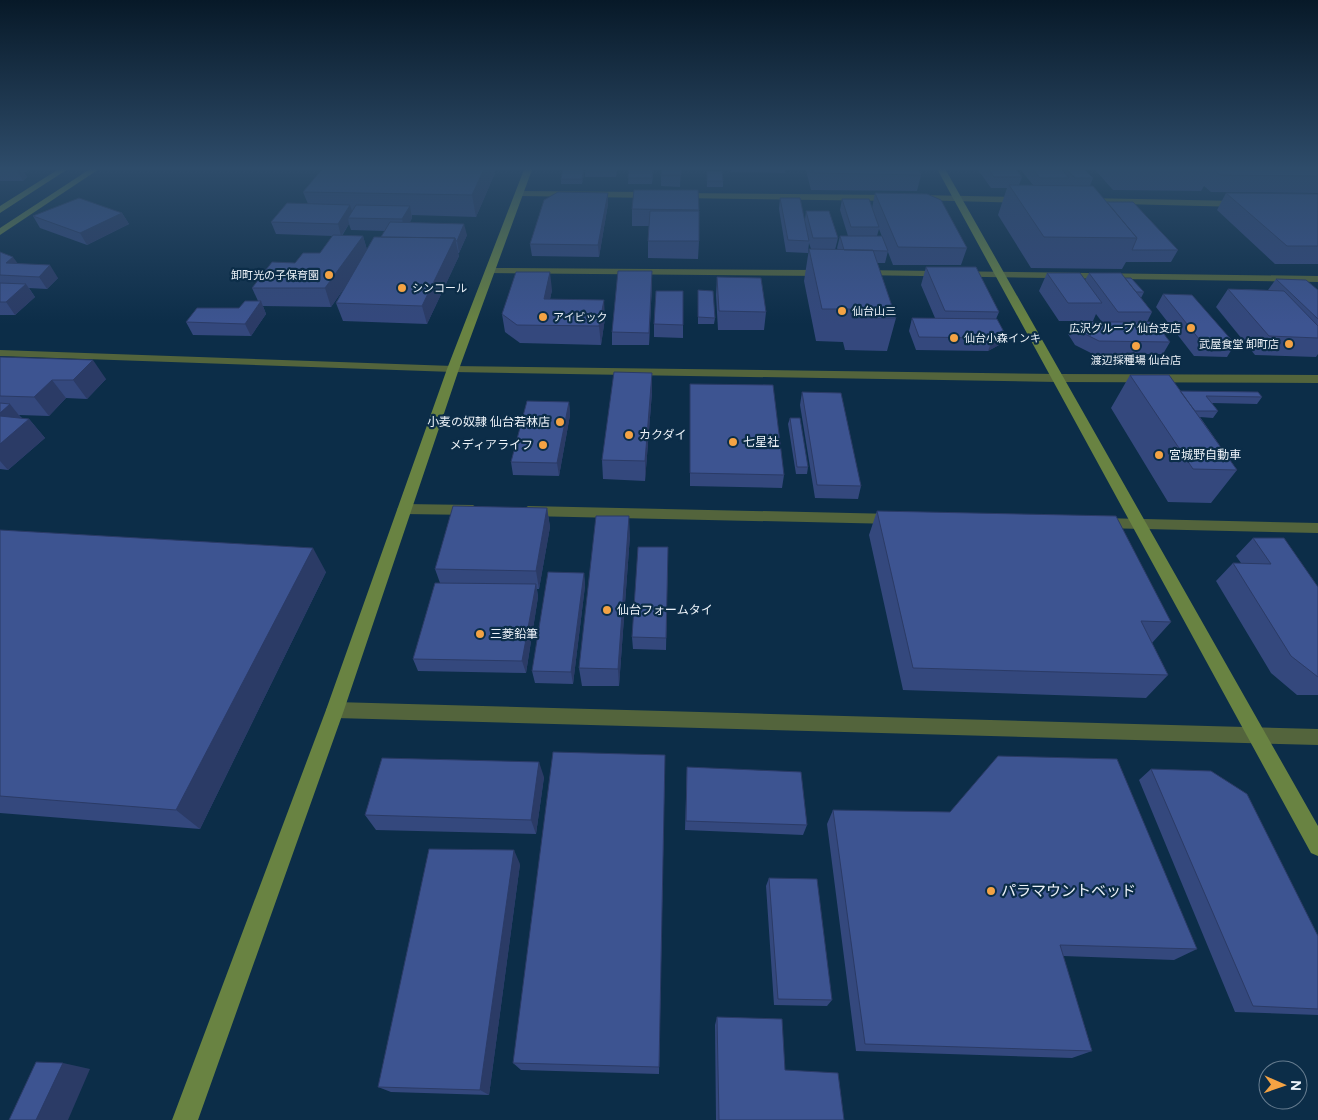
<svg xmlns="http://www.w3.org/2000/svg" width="1318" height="1120" viewBox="0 0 1318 1120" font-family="Figtree,'Noto Sans JP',sans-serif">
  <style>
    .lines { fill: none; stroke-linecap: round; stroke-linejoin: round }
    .street { fill: #53643c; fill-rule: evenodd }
    .secondary { fill: #698342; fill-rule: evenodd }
    .wall { fill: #34487d; fill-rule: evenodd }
    .shaded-wall { fill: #2b3b66 }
    .building { fill: #3d5491; stroke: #2b3b66 }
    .poi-dot { fill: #f4a344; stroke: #0c2d48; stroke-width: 2 }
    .labels { text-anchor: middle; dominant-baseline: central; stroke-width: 4.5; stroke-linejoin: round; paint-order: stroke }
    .far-poi-label { font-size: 11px; fill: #edf3f9; stroke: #0c2d48; text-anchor: start }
    .poi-label { font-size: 12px; fill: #edf3f9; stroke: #0c2d48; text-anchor: start }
    .near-poi-label { font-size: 15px; fill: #edf3f9; stroke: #0c2d48; text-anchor: start }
  </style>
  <rect width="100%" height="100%" fill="#0c2d48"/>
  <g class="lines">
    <path class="street" d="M517,191l136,1 4,3 -4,3 -133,-2 -4,-3z
      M676,193l217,2 4,3 -4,3 -214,-3 -3,-1z
      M919,195l104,2 4,3 -4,3 -107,-3 -1,-2z
      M1086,198l155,3 4,3 -4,3 -158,-4v-4z
      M490,268l334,2 5,3 -5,3 -337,-3 -2,-2z
      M860,270l458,6v6l-461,-7 -2,-2z
      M0,350l453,16 604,8 261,1v8l-261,-1 -604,-10 -453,-16z
      M404,504l69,1 7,5 -7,5 -69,-1 -7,-5z
      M528,506l367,8 7,5 -7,5 -367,-8 -7,-5z
      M1101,518l217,5v10l-217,-5 -7,-5z
      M335,702l983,27v16l-983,-27 -6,-2 -3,-6 3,-6z"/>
    <path class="secondary" d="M62,167h9l-71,46v-7z
      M93,167h9l-102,68v-7z
      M525,167h8l-74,202 -115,341 -146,410h-26l154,-410 121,-341z
      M936,167h8l374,659v30l-7,-3z"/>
  </g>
  <path class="wall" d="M0,167h32l-8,6 3,4 -4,4h-23z
    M324,167h171v6l-19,44 -64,-2v3l-2,4 57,13 -8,18h-1l1,3 -32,68 -84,-3 -7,-18 11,-19 -16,23 -68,-1 3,8 -15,22 -58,-1 -7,-13 53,-14 19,-7 -6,-13 43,-25 25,-10 13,-17 -57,-2 -5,-12 37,-18 -5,-12zM349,224l2,6 34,1 -4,6 -14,13 -4,-14h-21z
    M586,167h68l-2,17h-24l1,-14h-12l-1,7h-31v-6z
    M681,167l-1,20 -19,-1v-11z
    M730,167h56l-1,6 -54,-1z
    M805,167h113l3,8 -4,16 -106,-1z
    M976,167h38l8,10 -3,8h14l-12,-15 1,-3h-6h66l11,11 -3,8 17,16 71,48 -7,12h-45l-4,7 -91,-1 -33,-53 9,-27h-16z
    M1098,167h217l3,2v24l-107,-1 -7,-6 -3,5 -88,-1 -17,-19z
    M584,168v6l-2,10h-21v-5z
    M707,171l16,10v6h-16z
    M875,193l92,55 -6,17h-68l-14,-36 -2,7 11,15 -3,12h-8l19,55 -9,33 -42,-1 -2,-8 -27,-1 -12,-60 5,-32h2l-2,-6 -1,10 -22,-1 -7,-43 1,-11 25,21 1,-8 32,27 -3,12h3l-1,-2 3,-12h8l-8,-26 2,-11 30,9z
    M1226,193l92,1v70h-43l-58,-54z
    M608,204l-9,53 -67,-1 -2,-12z
    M632,209l67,1v31l-1,18 -50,-1v-17l1,-15h-17z
    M122,213l7,11 -42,21 -47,-17 -7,-12z
    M0,252l18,12 40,14 -11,11 -18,-1 6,9 -20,18h-15z
    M926,267l73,45 -3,7 8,13 -5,13 -11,6 -72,-1 -7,-19 3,-13h23l-14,-33z
    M1047,273l38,7 4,-7 36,5 19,14 -3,6 11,14 -5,10 23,20 -7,12h-70l-18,-9 -7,-11 6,-12h28l-6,-8 -3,7h-34l-20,-30z
    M717,277l49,35 -2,18h-46l-2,-35z
    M1276,279l42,11v64l-2,3 -61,-2 -39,-48 12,-18 40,1z
    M652,283l-3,62h-37v-13z
    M552,290l-2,9 55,19 -4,27 -81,-2 -15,-11 -3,-18z
    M698,290l17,28 -1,6h-16z
    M683,291v47l-29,-1v-13z
    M1163,294l72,50 -8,13 -33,-1 -38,-49z
    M0,357l106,22 -19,20 -21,-1 -17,18 -30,-1 3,3 7,1 16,19 -37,32 -8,-1z
    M1130,375l50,16 82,6 -5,7 -45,-1 6,8 -5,7 -13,-1 37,53 -26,33 -43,-1 -57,-94z
    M690,384l94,91 -2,13 -92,-2z
    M652,392l-7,89 -42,-2 -1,-19z
    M802,392l59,94 -3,13 -43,-1 -15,-93z
    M569,402l1,13 -11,61 -46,-1 -2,-13z
    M790,418l18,49 -1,7h-11l-8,-50z
    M547,508l3,19 -11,62h-2l1,8 -12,76 -108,-2 -5,-12 27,-76 -5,-14z
    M877,511l294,111 -19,21 16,32 -22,23 -243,-8 -34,-155z
    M0,530l326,42 -126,257 -200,-16z
    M630,535l-11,151h-37l-3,-18z
    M1253,538l65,49v108h-21l-26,-22 -55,-92 17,-18h8l-5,-7z
    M668,547l-2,103 -33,-1 -1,-12z
    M584,573l1,13 -12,98 -38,-1 -3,-12z
    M665,755l-6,319 -138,-4 -8,-7z
    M687,767l120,58 -4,10 -118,-5z
    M1151,769l167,167v79l-83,-3 -96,-232z
    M544,777l-8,57 -160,-4 -11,-15z
    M833,810l364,139 -23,11 -111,-4 29,95 -20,7 -216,-7 -29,-227z
    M520,864l-31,231 -98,-3 -13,-5z
    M769,878l63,122 -5,6 -53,-1 -8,-119z
    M717,1017l68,53 59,50h-128l-1,-95z"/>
  <path class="shaded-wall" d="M15,167h17l-8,6 3,4 -4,4z
    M485,167h10v6l-19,44 -4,-22z
    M584,168v6l-2,10v-5z
    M608,193v11l-9,53 -1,-12z
    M350,205l4,12 -6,1 1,6 -8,12 -3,-12z
    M410,206l2,12 -7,13 -3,-12z
    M122,213l7,11 -42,21 -7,-12z
    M464,224l3,11 -8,18 -2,-12z
    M363,236l5,17 -37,54 -6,-19z
    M455,238l4,18 -32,68 -5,-18z
    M13,257l9,12 -16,-6z
    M50,265l8,13 -11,11 -8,-12z
    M652,271v12l-3,62v-12z
    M550,272l2,18 -6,27 -2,-18z
    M26,284l9,13 -20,18 -9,-13z
    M604,300l1,18 -4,27 -2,-19z
    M261,301l5,13 -15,22 -6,-12z
    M1004,332l-5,13 -11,6 5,-13z
    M93,360l13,19 -19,20 -14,-19z
    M652,373v19l-7,89v-20z
    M52,380l14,18 -17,18 -15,-19z
    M569,402l1,13 -11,61 -2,-13z
    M10,404l15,19 4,-4 16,19 -37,32 -8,-9v-48z
    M547,508l3,19 -11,62 -3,-18z
    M629,516l1,19 -11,151 -1,-17z
    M313,548l13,24 -126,257 -24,-19z
    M584,573l1,13 -12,98 -2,-12z
    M536,584l2,13 -12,76 -4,-12z
    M539,762l5,15 -8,57 -5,-14z
    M514,850l6,14 -31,231 -9,-5z
    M63,1063l27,6 -22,51h-32z"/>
  <path class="building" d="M324,167h161l-13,28 -169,-3z
    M586,167h31l-1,4h-31z
    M629,167h24l-1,11h-24z
    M662,167h19v8h-20z
    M812,167h106l3,8 -108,-2z
    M987,167h27l8,10h-28z
    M1031,167h29l9,11h-29z
    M1065,167h17l11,11h-18z
    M1214,167h101l3,2v7l-98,-1 -7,-6z
    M563,168h21l-2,11h-21z
    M707,171h15l1,10h-16z
    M1009,185l84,1 44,52 -93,-1z
    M634,190h64l1,20 -67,-1z
    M558,192l50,1 -10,52 -68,-1 14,-44z
    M875,193l52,1 14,6 26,48 -69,-1z
    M1226,193l92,1v52h-31z
    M79,198l43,15 -42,20 -47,-17z
    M780,198h20l9,43 -21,-1z
    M842,199h27l10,28h-28z
    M1107,202h26l45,48h-46l5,-12z
    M287,203l63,2 -12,19 -67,-2z
    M356,205l54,1 -8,13 -54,-1z
    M650,211h49v30h-51z
    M806,211h23l9,27h-25z
    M390,222l74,2 -7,17h-1l-1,-3 -74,-1z
    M333,235l30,1 -38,52h-73l20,-26 23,1 8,-10h17z
    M840,236h42l6,15 -44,-1z
    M374,237l81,1 -33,68 -86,-3z
    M809,249l64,1 23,68h-44l-2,-9h-28z
    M0,252l13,5 -7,6 44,2 -11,12 -39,-2z
    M926,267h50l23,45 -54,-1z
    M618,271h34l-3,62 -37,-1z
    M516,272h34l-6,27 60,1 -5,26 -82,-1 -15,-11z
    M1047,273h33l22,30h-34z
    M1089,273h32l31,39h-34z
    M717,277l44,1 5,34 -47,-1z
    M1125,278h6l13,14h-8z
    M1276,279l30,1 12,10v29z
    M0,283l26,1 -20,18h-6z
    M1228,289l56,2 34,35v12l-49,-2z
    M698,290l15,1 2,27 -17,-1z
    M656,291h27v34l-29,-1z
    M1163,294l29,1 43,49h-32z
    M245,301h16l-16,23 -59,-2 11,-14h42z
    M912,318l85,1 7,13 -11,6 -74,-1z
    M1074,322h81l15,20 -71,-1 -18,-9z
    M0,357l93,3 -20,20h-21l-18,17 -34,-1z
    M614,372l38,1 -7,88 -43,-1z
    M1130,375h39l68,95 -44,-1z
    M690,384l83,1 11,90 -94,-2z
    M1180,391l78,1 4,5 -56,-1 12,15h-23z
    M802,392l39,1 20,93 -44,-1z
    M527,401l42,1 -12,61 -46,-1z
    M0,403l10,1 -10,9z
    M0,416l29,3 -29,25z
    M790,418h10l8,49h-11z
    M453,506l94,2 -11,63 -101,-2z
    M877,511l239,5 55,106 -30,-1 27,54 -255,-7z
    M596,516h33l-11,153 -39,-1z
    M0,530l313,18 -137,262 -176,-14z
    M1253,538h31l34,49v90l-27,-21 -58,-93 38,1z
    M638,547h30l-2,91 -34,-1z
    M548,572l36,1 -13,99 -39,-1z
    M435,583l101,1 -14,77 -109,-2z
    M553,752l112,3 -6,312 -146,-4z
    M998,756l119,3 80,190 -137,-4 32,106 -227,-7 -32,-234 117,2z
    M382,758l157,4 -8,58 -166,-5z
    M687,767l114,5 6,53 -121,-4z
    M1151,769l60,2 36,23 71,142v73l-65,-3z
    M429,849l85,1 -34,240 -102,-3z
    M769,878l48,1 15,121 -54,-1z
    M717,1017l65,2 3,51 53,3 6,47h-125z
    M36,1062l27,1 -27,57h-27z"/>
  <linearGradient id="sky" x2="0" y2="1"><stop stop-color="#071928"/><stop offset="0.52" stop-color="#2e4c6a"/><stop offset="1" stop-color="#2e4c6a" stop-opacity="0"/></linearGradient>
  <rect width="1318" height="324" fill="url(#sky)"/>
  <g class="poi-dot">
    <circle cx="329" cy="275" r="5"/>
    <circle cx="402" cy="288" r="5"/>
    <circle cx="842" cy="311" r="5"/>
    <circle cx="543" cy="317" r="5"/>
    <circle cx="1191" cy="328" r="5"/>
    <circle cx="954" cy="338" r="5"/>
    <circle cx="1289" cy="344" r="5"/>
    <circle cx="1136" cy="346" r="5"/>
    <circle cx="560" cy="422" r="5"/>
    <circle cx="629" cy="435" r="5"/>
    <circle cx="733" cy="442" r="5"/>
    <circle cx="543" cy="445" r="5"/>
    <circle cx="1159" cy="455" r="5"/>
    <circle cx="607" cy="610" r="5"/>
    <circle cx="480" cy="634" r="5"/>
    <circle cx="991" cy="891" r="5"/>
  </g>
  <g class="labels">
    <g class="far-poi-label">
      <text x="319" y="275" text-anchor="end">卸町光の子保育園</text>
      <text x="412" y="288">シンコール</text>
      <text x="852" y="311">仙台山三</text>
      <text x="553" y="317">アイビック</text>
      <text x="1181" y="328" text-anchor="end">広沢グループ 仙台支店</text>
      <text x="964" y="338">仙台小森インキ</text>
      <text x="1279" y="344" text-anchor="end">武屋食堂 卸町店</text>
      <text x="1136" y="360" text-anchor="middle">渡辺採種場 仙台店</text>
    </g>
    <g class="poi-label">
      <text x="550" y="422" text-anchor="end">小麦の奴隷 仙台若林店</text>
      <text x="639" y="435">カクダイ</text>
      <text x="743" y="442">七星社</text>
      <text x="533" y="445" text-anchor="end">メディアライフ</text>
      <text x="1169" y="455">宮城野自動車</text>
      <text x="617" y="610">仙台フォームタイ</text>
      <text x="490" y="634">三菱鉛筆</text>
    </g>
    <g class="near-poi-label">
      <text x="1001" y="891">パラマウントベッド</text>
    </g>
  </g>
  <g transform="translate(1283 1085) rotate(92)"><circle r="24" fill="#0c2d48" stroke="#667c8f"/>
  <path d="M0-4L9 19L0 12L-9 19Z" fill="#f4a344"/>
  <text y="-8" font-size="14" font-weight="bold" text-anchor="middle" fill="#edf3f9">N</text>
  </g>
</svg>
